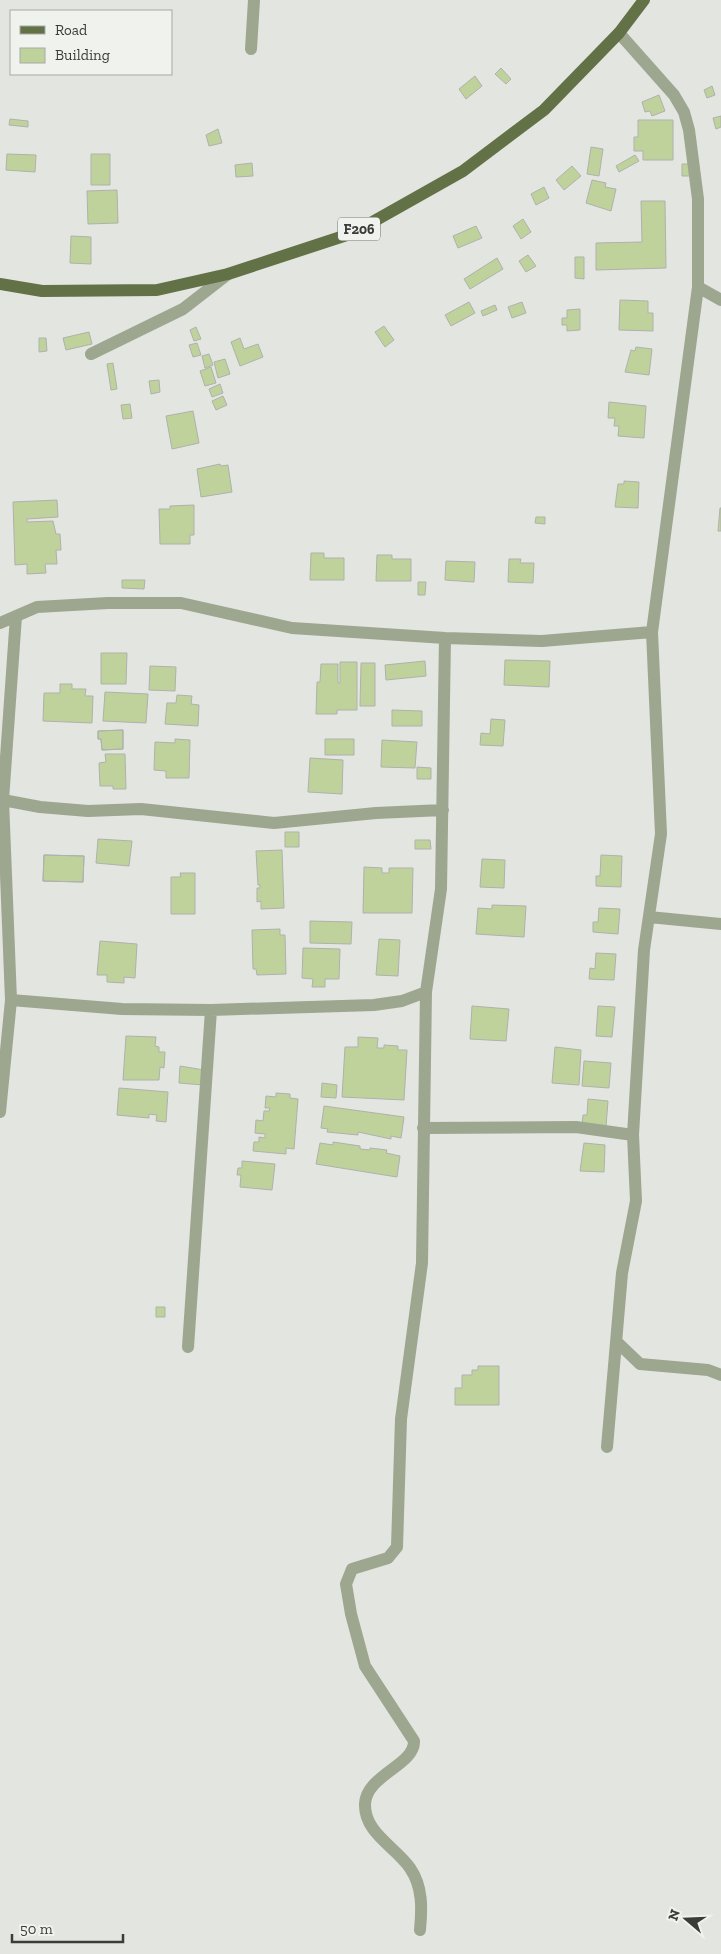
<svg xmlns="http://www.w3.org/2000/svg" width="721" height="1954" viewBox="0 0 721 1954" font-family="'Zilla Slab',serif">
  <style>
    .building { fill: #c0d29b; stroke: #afb1ad }
    .lines { fill: none; stroke-linecap: round; stroke-linejoin: round }
    .street { stroke: #9da68e; stroke-width: 12 }
    .primary { stroke: #637146; stroke-width: 12 }
    .labels { text-anchor: middle; dominant-baseline: central; stroke-width: 5; stroke-linejoin: round; paint-order: stroke }
    .shield { fill: #f0f2ed; stroke: #717370; stroke-width: 1 }
    .shield-label { font-size: 14px; font-weight: bold; fill: #3b3c3a }
  </style>
  <rect width="100%" height="100%" fill="#e3e5e0"/>
  <path class="building" d="M501,68l10,11 -5,5 -11,-10z
    M475,76l7,10 -16,13 -7,-10z
    M712,86l3,9 -8,3 -3,-8z
    M659,95l6,16 -13,5 -2,-5 -5,1 -3,-10z
    M721,116v11l-5,2 -3,-11z
    M10,119l18,2v6l-19,-2z
    M638,120h35v40h-30v-9h-9v-14h4z
    M218,129l4,14 -13,3 -3,-11z
    M591,147l12,2 -4,27 -12,-2z
    M7,154l29,1 -1,17 -29,-2z
    M91,154h19v31h-19z
    M635,155l4,6 -20,11 -3,-6z
    M252,163l1,13 -17,1 -1,-12z
    M682,164h10v12h-10z
    M572,166l9,10 -17,14 -8,-10z
    M592,180l14,3 -1,4 11,2 -5,22 -25,-8z
    M544,187l5,11 -13,7 -5,-11z
    M117,190l1,33 -30,1 -1,-33z
    M641,201h24l1,67 -70,2v-27l46,-1z
    M523,219l8,13 -10,7 -8,-13z
    M476,226l6,12 -24,10 -5,-12z
    M71,236l20,1v27l-21,-1z
    M528,255l8,11 -10,6 -7,-11z
    M575,257h9v22l-9,-1z
    M497,258l6,11 -33,20 -6,-10z
    M620,300l28,1v12h5v18l-34,-1z
    M469,302l6,11 -24,13 -6,-11z
    M522,302l4,11 -14,5 -4,-11z
    M495,305l2,5 -14,6 -2,-5z
    M580,309v21l-13,1v-6h-5v-7h5v-8z
    M384,326l10,14 -9,7 -10,-15z
    M196,327l5,12 -7,2 -4,-11z
    M89,332l3,12 -26,6 -3,-12z
    M39,338h7l1,13 -8,1z
    M240,338l4,11 14,-5 5,13 -23,9 -9,-24z
    M197,343l4,12 -8,2 -4,-12z
    M636,347l16,2 -3,26 -24,-3 6,-22 4,1z
    M209,354l4,11 -8,3 -3,-12z
    M225,359l5,15 -12,4 -4,-16z
    M113,363l4,26 -6,1 -4,-26z
    M211,367l5,16 -11,3 -5,-15z
    M159,380l1,12 -9,2 -2,-13z
    M220,384l3,9 -11,4 -3,-8z
    M223,396l4,9 -11,5 -4,-9z
    M609,402l37,4 -2,32 -26,-2 1,-10h-5l1,-8h-7z
    M130,404l2,14 -9,1 -2,-14z
    M193,411l6,32 -27,6 -6,-33z
    M220,464l1,2 7,-1 4,27 -31,5 -4,-28z
    M624,481l15,1 -1,26 -23,-1 3,-23h6z
    M57,500l1,17 -31,2v3l26,-1 3,13h4l1,16h-5l1,14h-12l1,9 -19,1v-10l-12,1 -2,-63z
    M194,505v30h-4v9h-30l-1,-35h11v-3z
    M720,508h1v23h-3z
    M536,517h9v7l-10,-1z
    M311,553h13v5h20v22h-34z
    M377,555h15v4h19v22h-35z
    M509,559h12l-1,4h14l-1,20 -25,-1z
    M446,561l29,1 -1,20 -29,-2z
    M122,580h23l-1,9 -22,-1z
    M418,582h8l-1,13h-7z
    M101,653h26l-1,31h-25z
    M505,660l45,1 -1,26 -45,-2z
    M425,661l1,15 -40,4 -1,-15z
    M340,662h17v48h-20v4h-21l1,-32h3l1,-18h17v19h2z
    M361,663h14v43h-15z
    M150,666l26,1 -1,24 -26,-1z
    M60,684h12v5h14l-1,7h8l-1,27 -49,-2 1,-28h16z
    M105,692l43,2 -2,29 -43,-2z
    M177,695l15,1 -1,8 8,1 -1,21 -33,-2 2,-21h9z
    M392,710l30,1v15h-30z
    M491,719l14,1 -2,26 -23,-1 1,-12 9,1z
    M123,730v19l-21,1 -1,-11h-3v-8z
    M123,730v19l-21,1 -1,-11h-3v-8z
    M175,739l15,1 -1,38h-23v-7l-12,-1 1,-28 20,1z
    M325,739h29v16h-29z
    M382,740l35,2 -2,26 -34,-1z
    M105,754h20l1,35h-13v-3h-13l-1,-23 7,-1z
    M310,758l33,2 -1,34 -34,-2z
    M417,767l14,1v11h-14z
    M285,832h14v15h-14z
    M98,839l34,2 -3,25 -33,-3z
    M415,840h15l1,9h-16z
    M282,850l2,58 -23,1v-8l-4,1v-14h3v-3h-2l-2,-34z
    M44,855l40,1 -1,26 -40,-1z
    M44,855l40,1 -1,26 -40,-1z
    M601,855l21,1 -1,31 -25,-1v-10h4z
    M482,859l23,1 -1,28 -24,-1z
    M364,867l18,1v5h7v-5h24l-1,45h-49z
    M180,873h15v41h-24v-37h10z
    M492,905l34,1 -2,31 -48,-3 2,-26 14,1z
    M599,908l21,1 -2,25 -25,-2v-10h5z
    M310,921l42,1 -1,22 -41,-1z
    M280,929v6h5l1,39 -29,1 -1,-6h-3l-1,-39z
    M379,939l21,1 -2,36 -22,-1z
    M100,941l37,3 -2,34 -11,-1v6l-17,-1v-7h-10z
    M303,948l37,1 -1,30h-14v8h-13l1,-8 -11,-1z
    M596,953l20,1 -2,26 -25,-1 1,-11 5,1z
    M472,1006l37,3 -3,32 -36,-2z
    M598,1006l17,1 -3,30 -16,-1z
    M126,1036l30,1 -1,9 4,1v5h6l-1,16 -4,-1 -1,13h-36z
    M358,1037l20,1 -1,10h7v-3l14,1v4h9l-3,50 -62,-3 3,-50h13z
    M555,1047l26,3 -2,35 -27,-2z
    M584,1061l27,2 -2,25 -27,-2z
    M180,1066l24,4 -1,15 -24,-2z
    M322,1083l15,2 -1,13 -15,-1z
    M119,1088l49,4 -2,30 -10,-1 1,-6 -8,-1v4l-32,-3z
    M276,1093l14,1v4l8,1 -4,50 -8,-1v6l-33,-3 1,-9h5v-5l6,1v-4l-10,-1 1,-13 7,1 1,-10h5l1,-3h-5l1,-12 10,1z
    M588,1099l20,2 -2,26 -24,-2 1,-10h4z
    M324,1106l80,11 -3,21 -10,-2v3l-33,-7v3l-31,-3 1,-3 -7,-1z
    M333,1142l27,4v3l10,1v-2l17,2 -1,3 14,3 -3,21 -81,-13 4,-21 13,2z
    M584,1143l21,2 -1,27 -24,-1z
    M242,1161l33,3 -3,26 -32,-3 1,-12h-4l1,-7h4z
    M156,1307h9v10h-9z
    M478,1366h21v39h-44v-17h7v-13h10v-5h6z"/>
  <g class="lines">
    <path class="street" d="M251,49l3,-49
      M698,287l23,13
      M91,354l92,-45 45,-35
      M0,623l37,-16 71,-4h73l111,25 153,10 97,3 110,-9
      M3,800l37,7 48,4 53,-2 133,14 102,-10 67,-3
      M649,917l72,7
      M11,1000l111,9 89,1 163,-5 28,-4 24,-9
      M0,1112l11,-112 -8,-200 13,-184
      M423,1128l153,-1 57,8
      M617,1342l23,22 68,6 13,5
      M188,1347l23,-337
      M607,1447l15,-174 14,-72 -3,-66 11,-185 17,-116 -9,-202 46,-345v-88l-9,-69 -5,-18 -10,-17 -55,-62
      M420,1930c2,-21 3,-43 -10,-62 -14,-21 -46,-35 -45,-64 1,-29 50,-39 49,-63l-49,-75 -14,-52 -5,-30 6,-15 36,-11 9,-11 4,-128 21,-156 4,-271 15,-103 4,-251"/>
    <path class="primary" d="M0,284l42,7 115,-1 71,-16 125,-41 110,-62 81,-61 75,-77 25,-33"/>
  </g>
  <g class="labels">
    <rect class="shield" x="338" y="217.5" width="42" height="23" rx="4"/>
    <g class="shield-label">
      <text x="359" y="229">F206</text>
    </g>
  </g>
  <rect x="10" y="10" width="162" height="65" fill="#f0f2ed" stroke="#a8a9a5"/>
  <rect x="20" y="26" width="25" height="8" fill="#637146" stroke="#a8a9a5"/>
  <text x="55" y="35" font-size="15" fill="#3b3c3a">Road</text>
  <rect x="20" y="48" width="25" height="15" fill="#c0d29b" stroke="#a8a9a5"/>
  <text x="55" y="60" font-size="15" fill="#3b3c3a">Building</text>
  <g transform="translate(686 1919) rotate(289)" stroke="#f0f2ed" stroke-width="4" paint-order="stroke">
  <path d="M0-4L9 19L0 12L-9 19Z" fill="#3b3c3a"/>
  <text y="-8" font-size="14" font-weight="bold" text-anchor="middle" fill="#3b3c3a">N</text>
  </g>
  <path d="M12 1934v8h111v-8" fill="none" stroke="#3b3c3a" stroke-width="2.5"/>
  <text x="20" y="1934" font-size="15" fill="#3b3c3a" stroke="#f0f2ed" stroke-width="4" paint-order="stroke">50 m</text>
</svg>
